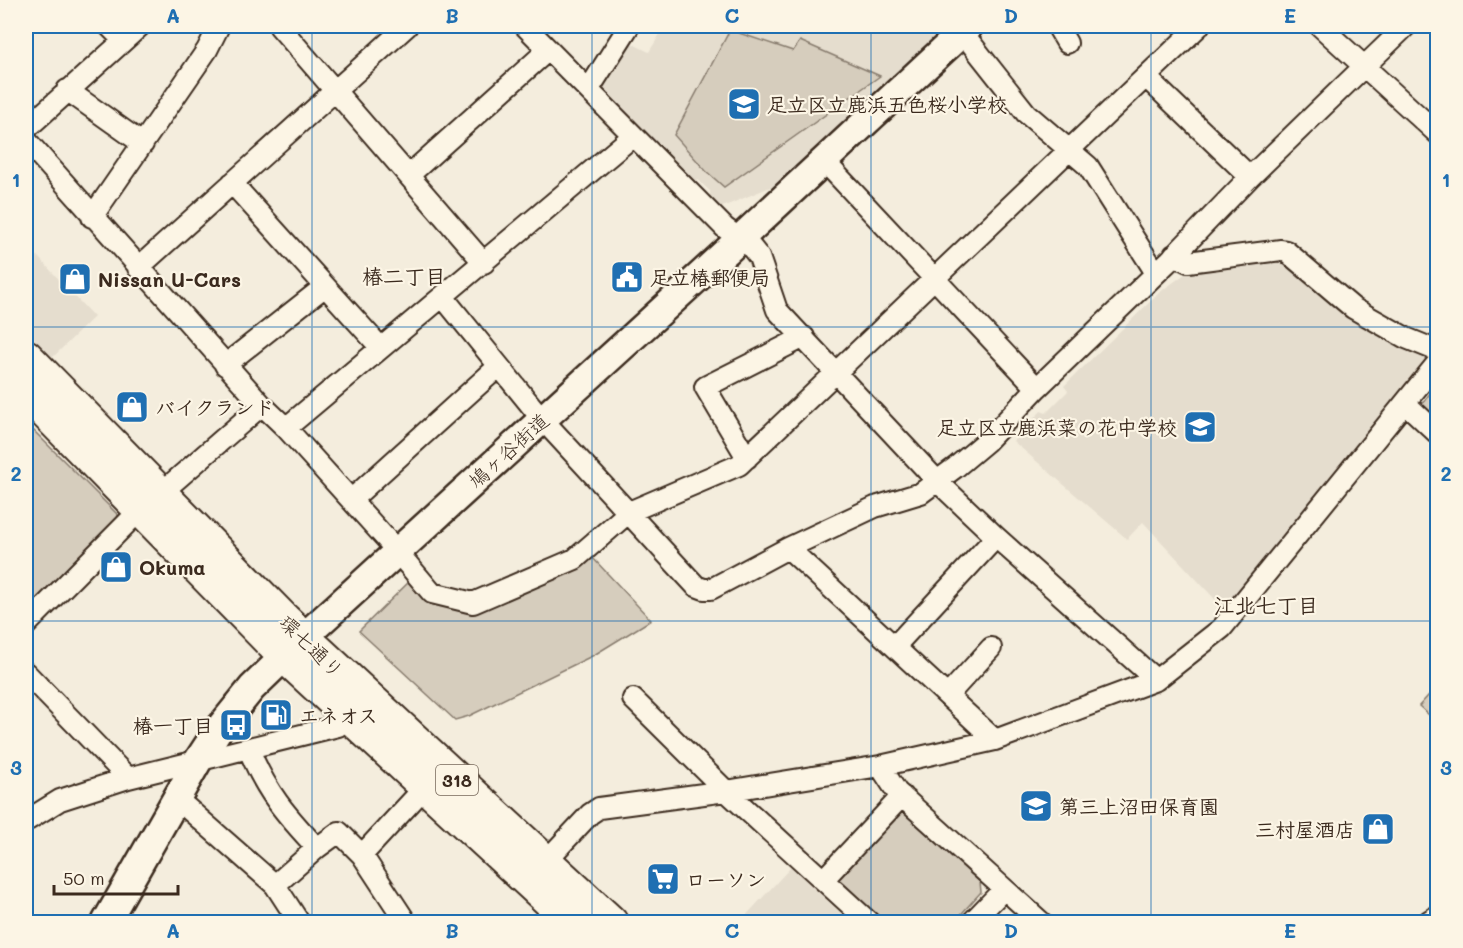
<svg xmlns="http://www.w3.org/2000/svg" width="1463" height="948" viewBox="0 0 1463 948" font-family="Mali,'Klee One',sans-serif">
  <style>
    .built { fill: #e5ddce }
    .green { fill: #d6cdbd; stroke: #887c6e; stroke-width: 1.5 }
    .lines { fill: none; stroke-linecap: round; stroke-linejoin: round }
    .minor-casing { stroke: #3b2a1e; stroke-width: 24 }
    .tertiary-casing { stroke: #3b2a1e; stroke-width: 28 }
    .secondary-casing { stroke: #3b2a1e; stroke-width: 32 }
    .primary-casing { stroke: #3b2a1e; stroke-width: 36 }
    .minor { stroke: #fcf5e5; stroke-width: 20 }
    .tertiary { stroke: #fcf5e5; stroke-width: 24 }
    .secondary { stroke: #fcf5e5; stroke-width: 27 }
    .primary { stroke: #fcf5e5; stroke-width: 32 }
    .grid { fill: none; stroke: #1f6fb2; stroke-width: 1.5; stroke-opacity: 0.55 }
    .labels { text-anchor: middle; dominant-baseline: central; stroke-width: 4.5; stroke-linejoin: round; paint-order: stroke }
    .shield { fill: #fcf5e5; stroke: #75675a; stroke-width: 1.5 }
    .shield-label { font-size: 18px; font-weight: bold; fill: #3b2a1e }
    .poi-label { font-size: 20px; font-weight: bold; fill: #3b2a1e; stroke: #fcf5e5; text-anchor: start }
    .street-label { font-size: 20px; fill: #3b2a1e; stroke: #fcf5e5 }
    .neighbourhood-label { font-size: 21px; font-weight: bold; fill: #3b2a1e; stroke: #fcf5e5 }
    .neatline { fill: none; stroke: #1f6fb2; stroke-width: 2 }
    .grid-label { font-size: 20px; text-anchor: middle; font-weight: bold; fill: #1f6fb2 }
  </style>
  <rect width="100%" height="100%" fill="#f4eddd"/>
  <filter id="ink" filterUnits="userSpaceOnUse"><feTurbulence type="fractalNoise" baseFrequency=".0167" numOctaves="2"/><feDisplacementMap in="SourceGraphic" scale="12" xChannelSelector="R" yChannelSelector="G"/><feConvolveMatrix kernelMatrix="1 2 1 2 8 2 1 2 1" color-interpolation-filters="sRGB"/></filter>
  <g filter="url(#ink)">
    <path class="built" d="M665,26h272l6,4 1,9 -89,80h-7l-56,59 -72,30 -10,-11v-6l-12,-11h-5l-91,-91v-7l27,-40 20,10z
      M26,244l68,73 -42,41 -26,-28z
      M1281,258l150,98 -143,177h-5l-7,10 1,4 -51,64 -83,-89 -16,17 -114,-98 28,-30 5,2 22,-22 -4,-5 96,-94 32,-23z
      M791,867l59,55h-110z"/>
    <path class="green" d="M730,30l63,21 7,-10 80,35 -156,111 -18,-16 -32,-36z
      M1437,384v35l-15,-15z
      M26,423l92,92 -2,8 -90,89z
      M592,557l59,63 -57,35 -125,61 -14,4 -96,-89 51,-50 62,30z
      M1437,686v36l-18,-16z
      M904,812l76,70 1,10 -27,30h-70l-46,-41 -1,-7 55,-61z"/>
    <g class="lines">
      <g class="minor-casing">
        <path id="minor" d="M109,26l14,14
          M279,26l205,237
          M525,26l200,202 26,19 8,10 18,53 161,172 58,55 160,143
          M952,26l10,6 64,81 62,53 68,107
          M1057,26l10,17
          M1320,26l118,108
          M1146,77l104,100
          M589,89l40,-63
          M67,90l76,54
          M26,129l114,-103
          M26,140l236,265 24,23 103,114 43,51 41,10 102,-44 54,-47 110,-47 460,-439
          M824,161l213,227
          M409,175l139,-125
          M232,183l149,165
          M92,217l115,-167 12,-24
          M1174,255l14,7 93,-12 5,1 67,57 53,30 32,13
          M138,268l269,-242
          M443,297l99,122 154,167 8,3h7l77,-41 87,-41 46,-14 35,-26 31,-26 50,-53 133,-128 80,-83 156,-151
          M225,365l99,-78
          M1405,403l33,31
          M286,428l347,-292
          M747,458l-42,-71 99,-50
          M161,493l101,-88
          M351,500l148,-134
          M788,548l207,192
          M26,625l113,-114
          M895,646l101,-109
          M26,673l102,105 210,-52 11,-10
          M948,695l43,-47
          M633,699l93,92 143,131
          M249,749c16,42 38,67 68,99
          M880,766l17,26 144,130
          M177,799l98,86 24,37
          M26,821l34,-21 68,-22
          M362,855l63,-68
          M545,862l45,-48 9,-6 127,-17 154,-25 115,-26 161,-60 66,-52 216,-266
          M823,880l79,-84
          M275,885l42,-37 22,-16 23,23 44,67
          M972,922l32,-33"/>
      </g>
      <g class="tertiary-casing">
        <path id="tertiary" d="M1431,922l7,-4"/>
      </g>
      <g class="secondary-casing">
        <path id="secondary" d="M106,922l93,-163 19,-29 34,-42 64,-62 412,-376 241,-224"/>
      </g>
      <g class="primary-casing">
        <path id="primary" d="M26,356l259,264 326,302
          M26,393l258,263 288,266"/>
      </g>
      <use href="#minor" class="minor"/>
      <use href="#tertiary" class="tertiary"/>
      <use href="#secondary" class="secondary"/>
      <use href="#primary" class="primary"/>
    </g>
  </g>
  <path class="grid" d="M312,26v896M592,26v896M871,26v896M1151,26v896M26,327h1412M26,621h1412"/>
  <defs>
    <g id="school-square" transform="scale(1.725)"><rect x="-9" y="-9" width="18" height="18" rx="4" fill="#1f6fb2" stroke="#fcf5e5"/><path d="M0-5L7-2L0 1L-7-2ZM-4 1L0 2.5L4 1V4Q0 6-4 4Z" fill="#fff"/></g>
    <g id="civic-square" transform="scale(1.725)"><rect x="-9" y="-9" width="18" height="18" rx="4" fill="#1f6fb2" stroke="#fcf5e5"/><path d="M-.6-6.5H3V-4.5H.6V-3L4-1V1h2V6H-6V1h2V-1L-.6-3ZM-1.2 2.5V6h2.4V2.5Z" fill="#fff"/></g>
    <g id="shop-square" transform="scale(1.725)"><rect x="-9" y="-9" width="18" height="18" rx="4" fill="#1f6fb2" stroke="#fcf5e5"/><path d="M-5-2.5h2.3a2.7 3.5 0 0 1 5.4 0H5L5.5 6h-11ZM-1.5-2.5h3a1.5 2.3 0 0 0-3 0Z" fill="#fff"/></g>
    <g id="fuel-square" transform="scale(1.725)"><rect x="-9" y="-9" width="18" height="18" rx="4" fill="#1f6fb2" stroke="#fcf5e5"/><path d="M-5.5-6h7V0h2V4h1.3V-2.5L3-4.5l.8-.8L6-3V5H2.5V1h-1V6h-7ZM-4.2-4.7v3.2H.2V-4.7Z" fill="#fff"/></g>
    <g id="bus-square" transform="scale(1.725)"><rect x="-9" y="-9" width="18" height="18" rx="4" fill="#1f6fb2" stroke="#fcf5e5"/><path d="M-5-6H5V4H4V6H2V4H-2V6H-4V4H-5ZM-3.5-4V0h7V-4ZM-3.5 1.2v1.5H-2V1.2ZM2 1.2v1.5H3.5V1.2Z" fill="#fff"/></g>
    <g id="supermarket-square" transform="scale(1.725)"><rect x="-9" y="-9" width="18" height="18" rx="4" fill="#1f6fb2" stroke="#fcf5e5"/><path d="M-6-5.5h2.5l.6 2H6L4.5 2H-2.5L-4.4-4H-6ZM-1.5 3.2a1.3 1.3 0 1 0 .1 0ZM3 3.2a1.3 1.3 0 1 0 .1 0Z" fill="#fff"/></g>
  </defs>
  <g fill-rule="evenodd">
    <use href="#school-square" x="744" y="104"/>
    <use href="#civic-square" x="627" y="277"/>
    <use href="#shop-square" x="75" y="279"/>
    <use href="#shop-square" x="132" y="407"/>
    <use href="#school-square" x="1200" y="427"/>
    <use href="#shop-square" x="116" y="567"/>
    <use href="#fuel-square" x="276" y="715"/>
    <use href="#bus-square" x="236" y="725"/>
    <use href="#school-square" x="1036" y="806"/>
    <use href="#shop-square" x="1378" y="829"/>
    <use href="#supermarket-square" x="663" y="879"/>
  </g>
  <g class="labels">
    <rect class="shield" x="436" y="765" width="42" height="30" rx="4.5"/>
    <g class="shield-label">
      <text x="457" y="780">318</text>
    </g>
    <g class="poi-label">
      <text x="767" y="104">足立区立鹿浜五色桜小学校</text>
      <text x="650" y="277">足立椿郵便局</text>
      <text x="98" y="279">Nissan U-Cars</text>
      <text x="155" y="407">バイクランド</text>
      <text x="1177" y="427" text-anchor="end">足立区立鹿浜菜の花中学校</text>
      <text x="139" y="567">Okuma</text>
      <text x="299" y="715">エネオス</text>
      <text x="213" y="725" text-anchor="end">椿一丁目</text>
      <text x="1059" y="806">第三上沼田保育園</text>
      <text x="1355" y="829" text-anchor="end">三村屋酒店</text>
      <text x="686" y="879">ローソン</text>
    </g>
    <g class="street-label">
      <text transform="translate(508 450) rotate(-42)">鳩ヶ谷街道</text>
      <text transform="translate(312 646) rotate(44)">環七通り</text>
    </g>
    <g class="neighbourhood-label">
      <text x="404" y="275">椿二丁目</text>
      <text x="1266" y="604">江北七丁目</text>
    </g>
  </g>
  <rect width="1463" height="948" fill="none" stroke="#fcf5e5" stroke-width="66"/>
  <path d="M54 885v9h124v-9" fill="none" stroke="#3b2a1e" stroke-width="3"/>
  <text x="63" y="885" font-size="18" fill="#3b2a1e" stroke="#fcf5e5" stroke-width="4.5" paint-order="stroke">50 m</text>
  <rect x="33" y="33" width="1397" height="882" class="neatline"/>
  <g class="grid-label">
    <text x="173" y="23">A</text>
    <text x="452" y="23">B</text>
    <text x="732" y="23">C</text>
    <text x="1011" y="23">D</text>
    <text x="1290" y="23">E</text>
    <text x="16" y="187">1</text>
    <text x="1446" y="187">1</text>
    <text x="16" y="481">2</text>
    <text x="1446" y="481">2</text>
    <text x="16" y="775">3</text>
    <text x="1446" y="775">3</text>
    <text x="173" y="938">A</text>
    <text x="452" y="938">B</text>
    <text x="732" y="938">C</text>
    <text x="1011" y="938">D</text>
    <text x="1290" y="938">E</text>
  </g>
</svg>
